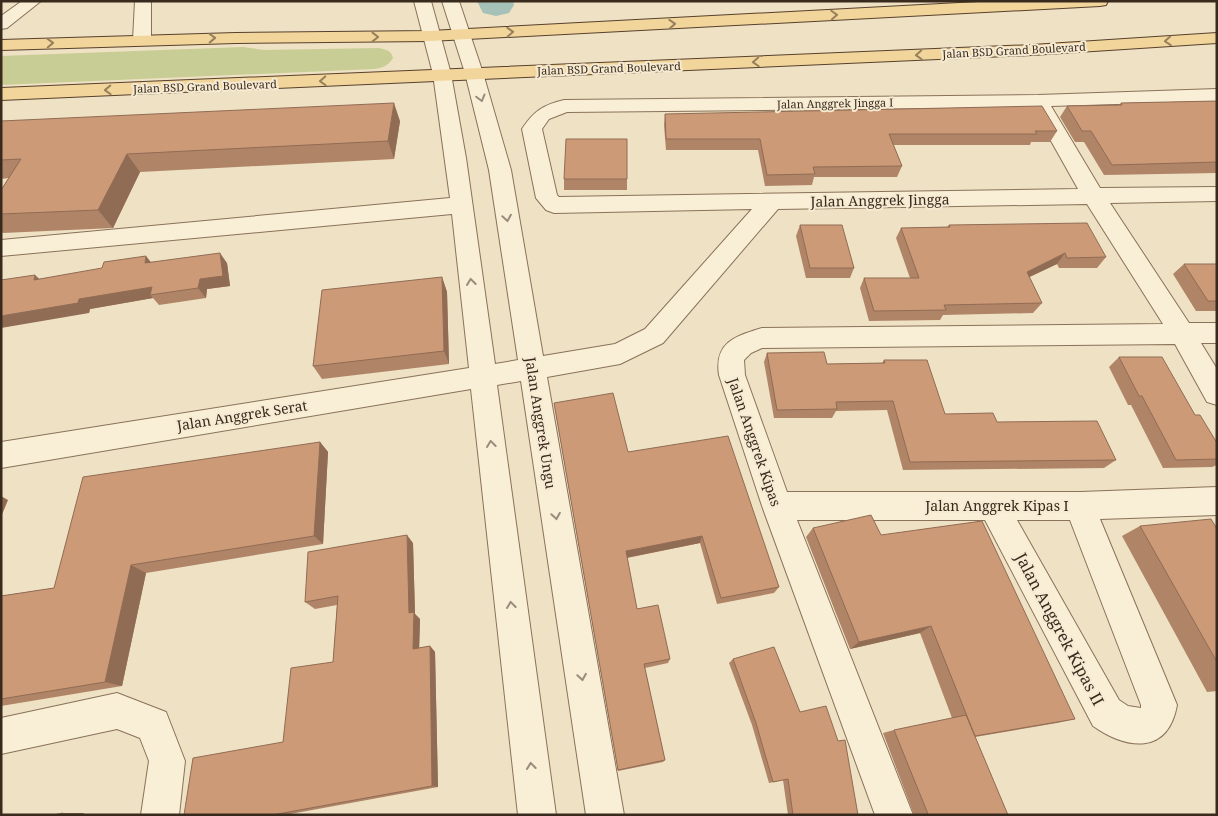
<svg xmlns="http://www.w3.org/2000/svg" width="1218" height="816" viewBox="0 0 1218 816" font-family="'Noto Serif',serif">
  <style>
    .green { fill: #c8cd96 }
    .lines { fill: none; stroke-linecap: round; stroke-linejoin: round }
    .river { fill: #a5c1b8; fill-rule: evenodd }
    .minor-casing { stroke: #897259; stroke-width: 2 }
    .major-casing { stroke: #57402e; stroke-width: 2 }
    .minor { fill: #f9eed6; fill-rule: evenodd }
    .major { fill: #f2d59a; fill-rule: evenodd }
    .wall { fill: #b08467 }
    .shaded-wall { fill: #906c54 }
    .building { fill: #cd9a78; stroke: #906c54 }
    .oneway { stroke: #96805c }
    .oneway2 { stroke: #998c7a }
    .labels { text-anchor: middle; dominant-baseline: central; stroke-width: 4; stroke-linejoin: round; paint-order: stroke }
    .far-street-label { font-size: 11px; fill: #392a1e; stroke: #f6ebd2 }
    .street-label { font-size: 14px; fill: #392a1e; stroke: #f6ebd2 }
    .near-street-label { font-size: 16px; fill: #392a1e; stroke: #f6ebd2 }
  </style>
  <rect width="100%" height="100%" fill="#efe1c3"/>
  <path class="green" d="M243,47l21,3 115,-2c7,2 12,2 14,10 -5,8 -11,10 -19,11l-373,16v-29z"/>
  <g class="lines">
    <path class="river" d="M477,1h36l1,4 -5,8 -13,3 -13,-3z"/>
    <g class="minor-casing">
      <path id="minor" d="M22,1h19l-34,27 -6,1v-13z
        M135,1h16v39l-3,4 -6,1 -6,-1 -3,-4z
        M414,1h17l20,73 15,84 29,206 23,-4 -29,-190 -24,-97 -23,-72h17l24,72 28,97 32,186 72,-12 30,-15 107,-120 -198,4 -8,-3 -10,-12 -14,-69c12,-18 21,-24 42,-29l474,-5 179,-6v12l-166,5 49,82 117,-1v14l-107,2 79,120h28v20h-16l16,26v36l-10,-3 -32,-58 -413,4 -11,5 -7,7 1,15 42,117h293l137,-5v28l-117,4 77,186c-9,50 -50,45 -84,21l-108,-206h-188l116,295h-38l-113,-309 -43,-131c-5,-33 17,-39 43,-47l401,-4 -76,-120 -309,5 -115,134 -43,21 -73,13 77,438h-38l-65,-434 -24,4 59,430h-38l-47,-426 -470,79v-26l468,-74 -17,-154 -451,42v-16l449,-42 -17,-124zM1032,107l46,82 -519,8 -2,-2 -15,-66 7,-10 18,-7zM1017,520h53l71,185v3l-13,-2 -9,-6z
        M117,693l49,19 19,49 -6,54h-38l8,-54 -9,-23 -23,-9 -116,25v-36z"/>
    </g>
    <g class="major-casing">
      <path id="major" d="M997,1h111l-2,4 -6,1 -670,35 -194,2 -235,7v-10l235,-7 194,-2z
        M1217,33v10l-185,12 -1031,45v-12l1031,-43z"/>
    </g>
    <use href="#minor" class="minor"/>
    <use href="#major" class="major"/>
  </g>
  <path class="wall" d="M1217,101v72l-113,2 -20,-33h-9l-15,-25 7,-11 52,-1 2,-2z
    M665,114l392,17 -7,11h-19l-1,3h-137l9,21 -5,11h-83l-2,8 -47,1 -7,-36h-92l-2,-25z
    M1,121h399l-6,38 -254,13 -27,56 -110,5 -2,-2v-41l8,-12 -8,1z
    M627,139v51h-63v-11z
    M800,225l54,43 -4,10h-44l-10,-42z
    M949,225l157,32 -9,11h-38l-2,-4 -28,13 13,26 -9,10 -90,2 -3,5 -71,1 -9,-33 4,-10h46l-14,-40 5,-10 46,-1z
    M151,262l76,1 3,23 -23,3 -1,9 -47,7 -6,-7 -63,11 -1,4 -49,-34z
    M1184,264h33v47h-21l-23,-37z
    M442,277l5,15 2,72 -127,15 -9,-13z
    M767,353l60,11 55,-1 2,-3 61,54 52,8 119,38 -12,8 -201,2 -16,-60 -51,1 -4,7h-58l-10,-56z
    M1119,357l76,58 22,28v22l-5,2 -49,1 -32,-63h-3l-19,-38z
    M554,403l74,49 151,135 -5,6 -57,11 -17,-61 -73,15 10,51 33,50 -2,4 -23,5 20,92 -2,2 -45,9z
    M320,442l8,10 -5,92 -177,29 -24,113 -121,20v-110l53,-8z
    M1140,526l77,3v162l-10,1 -85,-156z
    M813,528l68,7 194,184 -18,4 -82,14 33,78h-94l-31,-82 11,-3 58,-12 -32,-85 -70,16 -44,-112z
    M413,543l2,71 5,5 -1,29 11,-2 5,6 3,135 -153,28h-101l99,-73 50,-80 4,-57 -22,4 -10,-7z
    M733,659l67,53 58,103h-70l-5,-35 -14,3 -17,-58 -23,-62z"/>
  <path class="shaded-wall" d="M394,103l6,18 -6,38 -6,-18z
    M127,154l13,18 -27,56 -15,-18z
    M220,253l7,10 3,23 -23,3 -1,9 -8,-10 2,-9z
    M1065,253l-8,11 -38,18 8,-10z
    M146,256l8,10 -9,-3z
    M35,275l11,10 -12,-5z
    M442,277l5,15 2,72 -5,-13z
    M152,287l-2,8 3,3 -63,11 -1,4 -88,15v-12l78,-17z
    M320,442l8,10 -5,92 -9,-8z
    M1,496l7,4 -7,17z
    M407,535l6,8 2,71 5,5 -1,35 -6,-5 -4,-36z
    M702,536l-2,7 -75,15 1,-7z
    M131,565l15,8 -24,113 -17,-4z
    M931,626l-11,7 -70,16 9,-7z
    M430,646l5,6 3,135 -6,-1z
    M63,813h21l-1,2h-20z"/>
  <path class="building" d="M1217,101v61l-105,3 -21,-34h-9l-15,-25 55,-1 -1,-2z
    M394,103l-6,38 -261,13 -29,56 -97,4v-24l20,-31 -20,1v-39z
    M1042,106l15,25h-22l2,3h-148l13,32 -89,1 2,7 -48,1 -7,-36h-94l-1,-25z
    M566,139h61v40h-63z
    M1087,223l19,34 -39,1 -2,-5 -38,19 15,31 -98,2 2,5 -72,1 -10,-33h55l-18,-50 49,-1 -1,-2z
    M800,225h42l12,43h-44z
    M220,253l3,23 -23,3 -2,9 -48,7 2,-8 -73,12 -1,4 -77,13v-36l34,-5 -1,5 68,-12 2,-6 42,-6 -1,7z
    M1184,264h33v37h-9z
    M442,277l2,74 -131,15 9,-76z
    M824,352l3,12 58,-1 -1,-3h43l18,54 48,-1 4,9 100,-1 19,39 -206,2 -17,-61 -57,1 1,7 -60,1 -10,-57z
    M1119,357h43l33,58h5l17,28v16l-41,1 -34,-64h-3z
    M613,393l15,59 100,-16 51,151 -58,11 -19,-62 -76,15 11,58 21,-4 12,54 -26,5 21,96 -47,10 -64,-367z
    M320,442l-6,94 -183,29 -26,117 -104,17v-103l53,-8 29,-111z
    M871,515l10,20 101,-14 93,198 -100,17 -44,-110 -72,16 -46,-114z
    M1211,519l6,10v133l-77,-136z
    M407,535l2,78 5,-1 -1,37 17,-3 2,140 -160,29h-88l9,-57 90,-16 8,-74 42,-6 5,-66 -33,6 3,-50z
    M774,647l26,65 26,-6 12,35 7,-1 13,75h-65l-5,-36 -15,3 -17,-59 -23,-64z
    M966,715l42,100h-80v-1l-34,-84z
    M63,813v2h-10z"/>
  <defs><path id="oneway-chevron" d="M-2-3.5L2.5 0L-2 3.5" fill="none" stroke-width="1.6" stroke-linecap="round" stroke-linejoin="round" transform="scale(1.25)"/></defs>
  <g class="oneway">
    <use href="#oneway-chevron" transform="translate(834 15) rotate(-3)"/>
    <use href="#oneway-chevron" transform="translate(672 24) rotate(-3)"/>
    <use href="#oneway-chevron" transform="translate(510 32) rotate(-3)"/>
    <use href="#oneway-chevron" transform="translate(375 37)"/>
    <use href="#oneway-chevron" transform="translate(212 38) rotate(-2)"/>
    <use href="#oneway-chevron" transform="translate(1168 41) rotate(176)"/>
    <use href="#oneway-chevron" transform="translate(50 43) rotate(-2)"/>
    <use href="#oneway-chevron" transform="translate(919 55) rotate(177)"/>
    <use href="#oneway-chevron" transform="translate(756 62) rotate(177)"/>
    <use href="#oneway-chevron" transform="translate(323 81) rotate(177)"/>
    <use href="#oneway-chevron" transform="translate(108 90) rotate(178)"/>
  </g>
  <g class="oneway2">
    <use href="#oneway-chevron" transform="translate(481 98) rotate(75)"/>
    <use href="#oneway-chevron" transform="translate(507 218) rotate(81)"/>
    <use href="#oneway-chevron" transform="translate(471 282) rotate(-97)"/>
    <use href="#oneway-chevron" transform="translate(491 444) rotate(-97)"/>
    <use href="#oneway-chevron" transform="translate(556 516) rotate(81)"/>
    <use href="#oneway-chevron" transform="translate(511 605) rotate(-97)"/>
    <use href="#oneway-chevron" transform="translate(582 677) rotate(81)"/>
    <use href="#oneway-chevron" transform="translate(531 766) rotate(-97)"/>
  </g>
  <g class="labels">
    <g class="far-street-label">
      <text transform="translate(1014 50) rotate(-3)">Jalan BSD Grand Boulevard</text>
      <text transform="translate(609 68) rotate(-2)">Jalan BSD Grand Boulevard</text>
      <text transform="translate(205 86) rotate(-2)">Jalan BSD Grand Boulevard</text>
      <text transform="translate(835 103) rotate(-1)">Jalan Anggrek Jingga I</text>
    </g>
    <g class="street-label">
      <text transform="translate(880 200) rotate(-1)">Jalan Anggrek Jingga</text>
      <text transform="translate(242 415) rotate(-9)">Jalan Anggrek Serat</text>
      <text transform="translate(541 423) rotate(81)">Jalan Anggrek Ungu</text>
      <text transform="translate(755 442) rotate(71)">Jalan Anggrek Kipas</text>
      <text x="997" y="505">Jalan Anggrek Kipas I</text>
    </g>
    <g class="near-street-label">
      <text transform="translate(1060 629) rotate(62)">Jalan Anggrek Kipas II</text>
    </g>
  </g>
  <rect width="1218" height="816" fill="none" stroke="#392a1e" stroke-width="5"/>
</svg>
